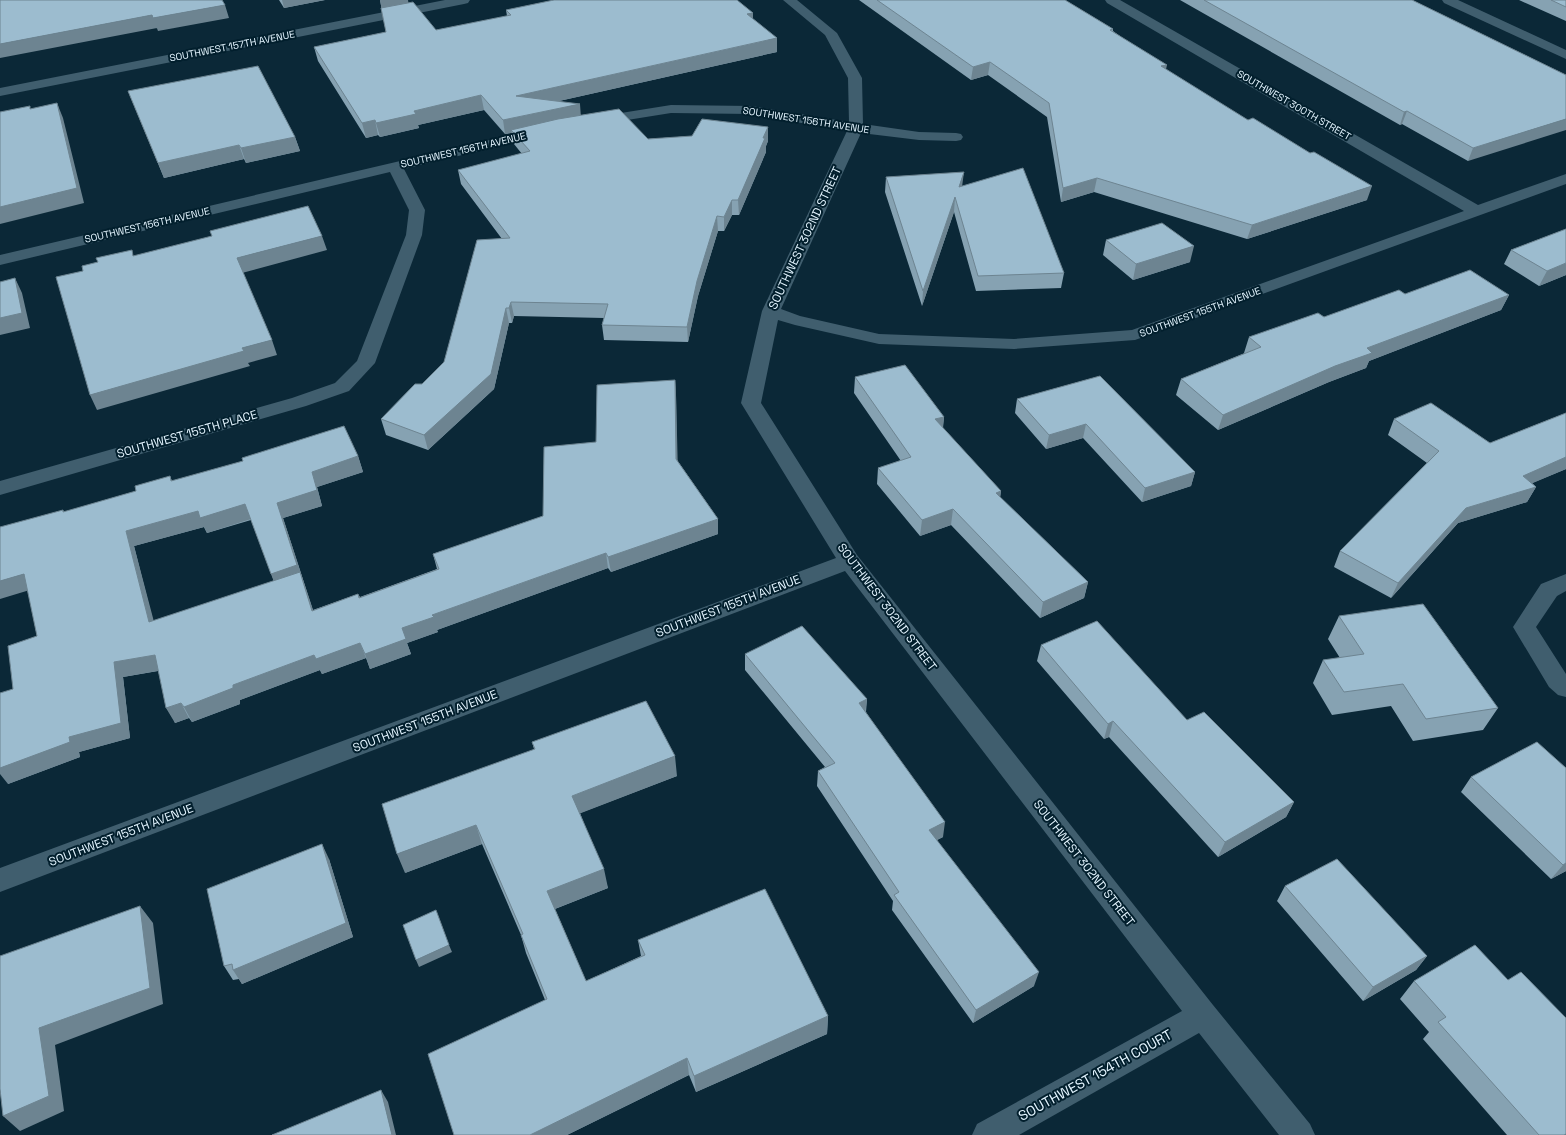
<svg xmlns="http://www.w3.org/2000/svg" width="1566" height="1135" viewBox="0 0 1566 1135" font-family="'Space Grotesk',sans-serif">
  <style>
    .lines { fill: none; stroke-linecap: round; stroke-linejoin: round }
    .minor { fill: #405e6e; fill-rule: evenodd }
    .wall { fill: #86a2b2; fill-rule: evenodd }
    .shaded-wall { fill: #6d8491 }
    .building { fill: #9cbccf; stroke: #6d8491 }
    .labels { text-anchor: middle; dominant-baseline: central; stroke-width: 4; stroke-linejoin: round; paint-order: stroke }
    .far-street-label { font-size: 10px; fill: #e4f5ff; stroke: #021f2d }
    .street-label { font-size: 12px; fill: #e4f5ff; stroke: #021f2d }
    .near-street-label { font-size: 14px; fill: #e4f5ff; stroke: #021f2d }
  </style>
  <rect width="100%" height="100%" fill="#0b2837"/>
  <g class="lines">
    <path class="minor" d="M445,0h25l-2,3 -4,1 -464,92v-8z
      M783,0h14l40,33 25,45 1,46 56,8 37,1 5,1 2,3 -2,3 -5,1 -37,-1 -58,-7 -80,176 19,7 79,18 135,5 118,-9 332,-119 -357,-208 -2,-3h15l358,205 88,-31v10l-431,156 -121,9 -135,-5 -84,-19 -17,-5 -17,83 96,152 356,450 97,119 5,11h-36l-80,-102 -180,102h-47l5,-11 205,-113 -337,-440 -845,321v-24l836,-310 -95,-155 21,-92 85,-180 -96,-17 -80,-1 -75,12 -5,-1 -2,-3 2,-3 5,-1 75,-12 80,1 98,16 -1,-44 -23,-43z
      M1442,0h16l108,50v9l-122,-56z
      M541,128l5,1 2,3 -2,3 -142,34 21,41 -3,25 -47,128 -26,28 -43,15 -306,89v-14l292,-83 43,-15 22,-22 49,-126 3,-25 -19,-38 -390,93v-10z
      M1566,574v17l-9,5 -21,31 30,47v23l-8,-2 -9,-8 -36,-60 28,-43z"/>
  </g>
  <path class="wall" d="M279,0h46l-41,8z
    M380,0l28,3 28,27 71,-14 -1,-6 247,10 24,32 -218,49 22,14 67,24 44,-3 76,-9v14l-2,5v6l-27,63h-7l-8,16h-6l-20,65 -10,46 -84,-2 -2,-15 2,-7 -90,-2 -2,7h-3l-15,66 -66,61 -42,-15 -5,-16 41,-35 22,-22 58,-123 -41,-55 -3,-14 64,-16 -8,-10 -2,-11 -7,1 -21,-24 -66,15 1,3 -39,9 -2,-2 -12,3 -48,-77 -4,-14 72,-15z
    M859,0h206l48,29v2l53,39 201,130 -120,39 -153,-47 -33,10 -14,-85 -59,-42 -17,5z
    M1180,0h232l154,75 -98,86 -66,-37 -2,1z
    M1519,0h47v21z
    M128,91l167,46 5,14 -54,12 -2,-4 -80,19z
    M886,177l76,9 102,87 -3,15 -85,3 -22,-79 -32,94 -37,-114z
    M1566,229v46l-27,11 -35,-22 7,-14z
    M1106,240l84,22 -57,18 -30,-25z
    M1405,294l104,1 -8,15 -132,51 -3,7 -37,14 -111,48 -42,-35 5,-16 64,-26h-1l5,-16 75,-20z
    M1100,376l95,96 -4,14 -49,16 -59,-64 -37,11 -31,-36 2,-14z
    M855,377l89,40 -1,11 58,63 -1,6 88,85 -4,16 -44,20 -89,-93 -31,11 -43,-52 1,-16 23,-7 -47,-68z
    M675,380l1,15 1,65 41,59v15l-107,38 -3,-4 -171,62 1,2 -31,11 4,11 -41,15 -4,-11 -44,16 -2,-4 -80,30v4l-48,18 -3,-4 -14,5 -17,-52 -35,6 7,61 -51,14 1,5 -72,27 5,-95 24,-53 -9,-45 35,-81 1,2 72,-21 34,-15 2,5 186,-25 5,16 -46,15 5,19 -39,12 30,92 45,-16 2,3 77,-28 -4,-15 110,-38 53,-74zM251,520l23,61 -121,40 -19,-75 70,-19 3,6z
    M1566,413v56l-34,14 4,4 -9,15 -69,21 -67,75 -57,-31 6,-16 87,-88 -39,-28 6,-16 96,24z
    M1339,616l159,92 -15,22 -70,11 -22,-35 -59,9 -19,-32 10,-23 17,-2 -12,-19z
    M1041,645l146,75 107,82 -8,15 -68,40 -109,-120 -5,2 -67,-78z
    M745,654l122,45 -1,13 77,125 -6,3 97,146 -61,37 -81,-113 1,-9 -76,-115 1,-15 7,-4 -80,-97z
    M532,742l145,34 -97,37 28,75 -53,21 31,72 55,-25 -3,-16 190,76 -1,18 -131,58 -7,-17 -122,60h-113l91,-135 -19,-47 -5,-18 -39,-91 -77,29 129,-124z
    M1537,742l29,129 -15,8 -90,-87 10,-15z
    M329,859l24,78 -111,47 -3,-5 -6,1 -9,-14z
    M1285,886l142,70 -11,14 -53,31 -86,-100z
    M1414,981l152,154h-59l-84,-96 6,-7 -29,-33z"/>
  <path class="shaded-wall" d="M282,0h43l-41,8z
    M380,0h28l1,6 -27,5z
    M225,5l4,13 -71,13 -5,-13z
    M753,13v14l-6,-13z
    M152,15l5,13 -157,30v-14z
    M777,38v14l-258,58 -3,-14z
    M990,62l-2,13 -17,5 2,-13z
    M1167,65l-3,13 -3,-12z
    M481,95l3,15 -66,15 1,3 -39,9 -4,-14 38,-12z
    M57,103l6,15 21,85 -84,21v-17z
    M580,104l1,14 -70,12 1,3 -7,1 -2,-14z
    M1407,111l-5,13 -2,1 4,-13z
    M1566,119v11l-98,31 5,-13z
    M375,120l3,15 -12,3 -4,-15z
    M768,127v14l-2,5v6l-27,63 -1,-15 25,-62z
    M295,137l5,14 -54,12 -5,-15z
    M239,145l5,14 -80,19 -6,-15z
    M964,172l-2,15h-3z
    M1097,178l-3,14 -33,10 2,-14z
    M1372,186l-5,14 -120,39 5,-14z
    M955,197l-1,15 -32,94 1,-15z
    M732,200v15l-8,16v-14z
    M717,216l1,15 -20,65 -10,46 -1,-15 10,-46z
    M322,236l5,14 -85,23 -5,-15z
    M1194,246l-4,16 -57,18 3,-16z
    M1566,263v12l-27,11 8,-15z
    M15,278l7,15 8,35 -30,7v-17z
    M1509,295l-8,15 -132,51 -3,7 -37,14 -111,48 5,-15 144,-67z
    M511,302l3,14 -2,7 -3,-15z
    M506,308l3,15 -15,66 -66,61 -4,-15z
    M272,340l5,15 -29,8 2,3 -153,44 -7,-15 152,-47z
    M675,380l1,15 2,79 -2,-15z
    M944,417l-2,16 -7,-14z
    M1086,424l-3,14 -37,11 3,-14z
    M358,456l5,16 -46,15 5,19 -39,12 35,108 -41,-36 -6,-16 6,-71 35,-31z
    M1566,457v12l-52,22 9,-15z
    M1195,472l-4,14 -49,16 3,-14z
    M1536,487l-9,15 -69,21 -67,75 7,-15 68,-75z
    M1001,491l-2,16 -3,-14z
    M245,504l6,15 -44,14 -3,-6 -70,19 24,91 -9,-15 -23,-91 72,-20z
    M953,509l-2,16 -31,11 2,-16z
    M718,519v15l-107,38 -3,-15z
    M606,553l2,15 -171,62 1,2 -31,11 4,11 -41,15 -5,-15 37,-26 30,-13z
    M24,574l9,15 -33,10v-18z
    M1088,582l-4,16 -44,20 3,-16z
    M360,643l6,15 -44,16 -2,-4 -80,30v4l-48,18 -8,-15 49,-22 81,-30z
    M155,655l8,15 -40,7 7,61 -51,14 1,5 -72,27 -8,-10v-6l69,-31 45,-75z
    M867,699l-2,15 -6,-11z
    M181,703l8,15 -14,5 -9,-15z
    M1113,721l-4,16 -5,2 4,-15z
    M675,756l2,20 -101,39 -4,-19z
    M1294,802l-8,15 -68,40 7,-15z
    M945,822l-2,15 -16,8 2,-15z
    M476,825l6,19 -77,29 -8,-19z
    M322,844l7,15 24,78 -111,47 -9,-14z
    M1566,863v8l-15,8 12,-14z
    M604,869l4,19 -56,22 -5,-19z
    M140,906l13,17 10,81 -108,41 9,66 -44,20 -17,-15 36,-88z
    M449,945l3,7 -33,15 -3,-7z
    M1427,956l-11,14 -53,31 10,-14z
    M1039,972l-5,14 -61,37 3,-13z
    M828,1016l-1,18 -131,58 -2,-16z
    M687,1058l2,17 -122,60h-37z
    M381,1090l7,12 8,33h-4z"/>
  <path class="building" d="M0,0h222l3,5 -72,13 -1,-3 -152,29z
    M554,0h183l16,13 -6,1 30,24 -261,58 64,8 -77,16 -22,-25 -67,16 2,3 -40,9 -1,-3 -13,3 -48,-76 72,-15 -5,-24 32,-6 23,28 75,-15 -5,-5z
    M877,0h188l48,29 -3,1 57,35 -6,1 87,54 5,-2 57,35 4,-1 58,34 -120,39 -155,-47 -34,10 -14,-85 -59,-41 -17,5z
    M1204,0h208l154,75v44l-93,29 -66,-37 -3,1z
    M1551,0h15v7z
    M258,66l37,71 -54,11 -2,-3 -81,18 -30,-72z
    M57,103l20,85 -77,19v-95l30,-6v3z
    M619,109l29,30 44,-3 10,-17 66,8 -5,11h2l-27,62h-6l-8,17 -7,-1 -20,65 -10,46 -85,-2 6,-21 -97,-2 -2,6h-3l-15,66 -67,61 -43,-16 34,-35h7l22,-22 33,-122 33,-2 -52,-68 72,-19 -19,-21 47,-11z
    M1023,168l41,105 -86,3 -23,-79 -32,94 -37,-114 78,-5 -5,15z
    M308,206l14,30 -85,22 35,82 -30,8 2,3 -154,44 -34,-118 27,-6 -1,-5 16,-4 -2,-4 36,-8 1,6 79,-20 -2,-5z
    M1162,223l32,23 -58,18 -30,-24z
    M1566,229v34l-19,8 -36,-21z
    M1470,270l39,25 -142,53 5,5 -37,13 -112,49 -42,-36 80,-32 -12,-10 69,-24 6,4 75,-27 6,4z
    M15,278l7,35 -22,5v-36z
    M905,365l39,52 -9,2 66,72 -5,2 92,89 -45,20 -90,-93 -31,11 -44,-52 33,-11 -56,-80z
    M1100,376l95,96 -50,16 -59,-64 -37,11 -32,-36z
    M675,380l1,79 42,60 -110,38 -2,-4 -174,62 2,2 -32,11 4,11 -41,15 -5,-11 -44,16 -2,-4 -81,30v3l-49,19 -3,-4 -15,5 -11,-53 -41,7 7,61 -52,14 1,5 -70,26v-75l13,-4 -5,-43 29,-10 -13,-62 -24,7v-54l63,-17v2l73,-21 -1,-5 35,-10 1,5 72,-20 -1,-3 102,-32 14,30 -46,16 5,18 -40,13 20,62 -26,9 -26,-70 -45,14 -2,-7 -72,20 23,91 151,-50 12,39 46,-17 1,4 80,-29 -6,-15 110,-38 1,-69 52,-5 1,-57z
    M1431,403l59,40 76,-30v44l-43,19 13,11 -70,21 -68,75 -58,-32 99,-100 -45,-32z
    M1423,604l75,104 -72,11 -23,-35 -59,8 -21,-32 41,-6 -25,-38z
    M1097,621l90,99 17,-8 90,90 -69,40 -112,-121 -5,3 -67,-79z
    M802,626l65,73 -8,4 86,119 -16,8 110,142 -63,38 -82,-115 5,-3 -81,-121 17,-8 -90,-109z
    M646,701l29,55 -103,40 32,73 -57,22 39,90 59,-26 -7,-15 127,-51 63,127 -134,60 -7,-18 -157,77h-76l-26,-81 119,-55 -26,-64 2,-1 -47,-109 -79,29 -15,-50 153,-55 -3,-7z
    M1537,742l29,26v95l-3,2 -92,-88z
    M322,844l24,79 -113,47 -1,-6 -8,2 -17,-77z
    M1337,859l90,97 -54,31 -88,-101z
    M140,906l10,82 -111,40 10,68 -46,20 -3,-27v-133z
    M436,910l13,35 -33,15 -13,-35z
    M1475,945l33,35 13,-8 45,46v116l-2,1h-25l-101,-113 8,-5 -32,-36z
    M381,1090l11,45h-120z"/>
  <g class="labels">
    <g class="far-street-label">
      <text transform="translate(232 46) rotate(-11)">SOUTHWEST 157TH AVENUE</text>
      <text transform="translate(1294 105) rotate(30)">SOUTHWEST 300TH STREET</text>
      <text transform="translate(806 120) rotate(9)">SOUTHWEST 156TH AVENUE</text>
      <text transform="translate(463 150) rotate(-13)">SOUTHWEST 156TH AVENUE</text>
      <text transform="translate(147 225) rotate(-13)">SOUTHWEST 156TH AVENUE</text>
      <text transform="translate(1200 312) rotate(-20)">SOUTHWEST 155TH AVENUE</text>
    </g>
    <g class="street-label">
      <text transform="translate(805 238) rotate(-65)">SOUTHWEST 302ND STREET</text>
      <text transform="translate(187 434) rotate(-16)">SOUTHWEST 155TH PLACE</text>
      <text transform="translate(728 606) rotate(-21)">SOUTHWEST 155TH AVENUE</text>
      <text transform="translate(887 607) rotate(53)">SOUTHWEST 302ND STREET</text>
      <text transform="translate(425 721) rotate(-21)">SOUTHWEST 155TH AVENUE</text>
      <text transform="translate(121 835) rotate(-21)">SOUTHWEST 155TH AVENUE</text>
      <text transform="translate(1084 863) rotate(52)">SOUTHWEST 302ND STREET</text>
    </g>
    <g class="near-street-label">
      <text transform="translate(1095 1075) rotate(-29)">SOUTHWEST 154TH COURT</text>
    </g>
  </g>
</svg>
